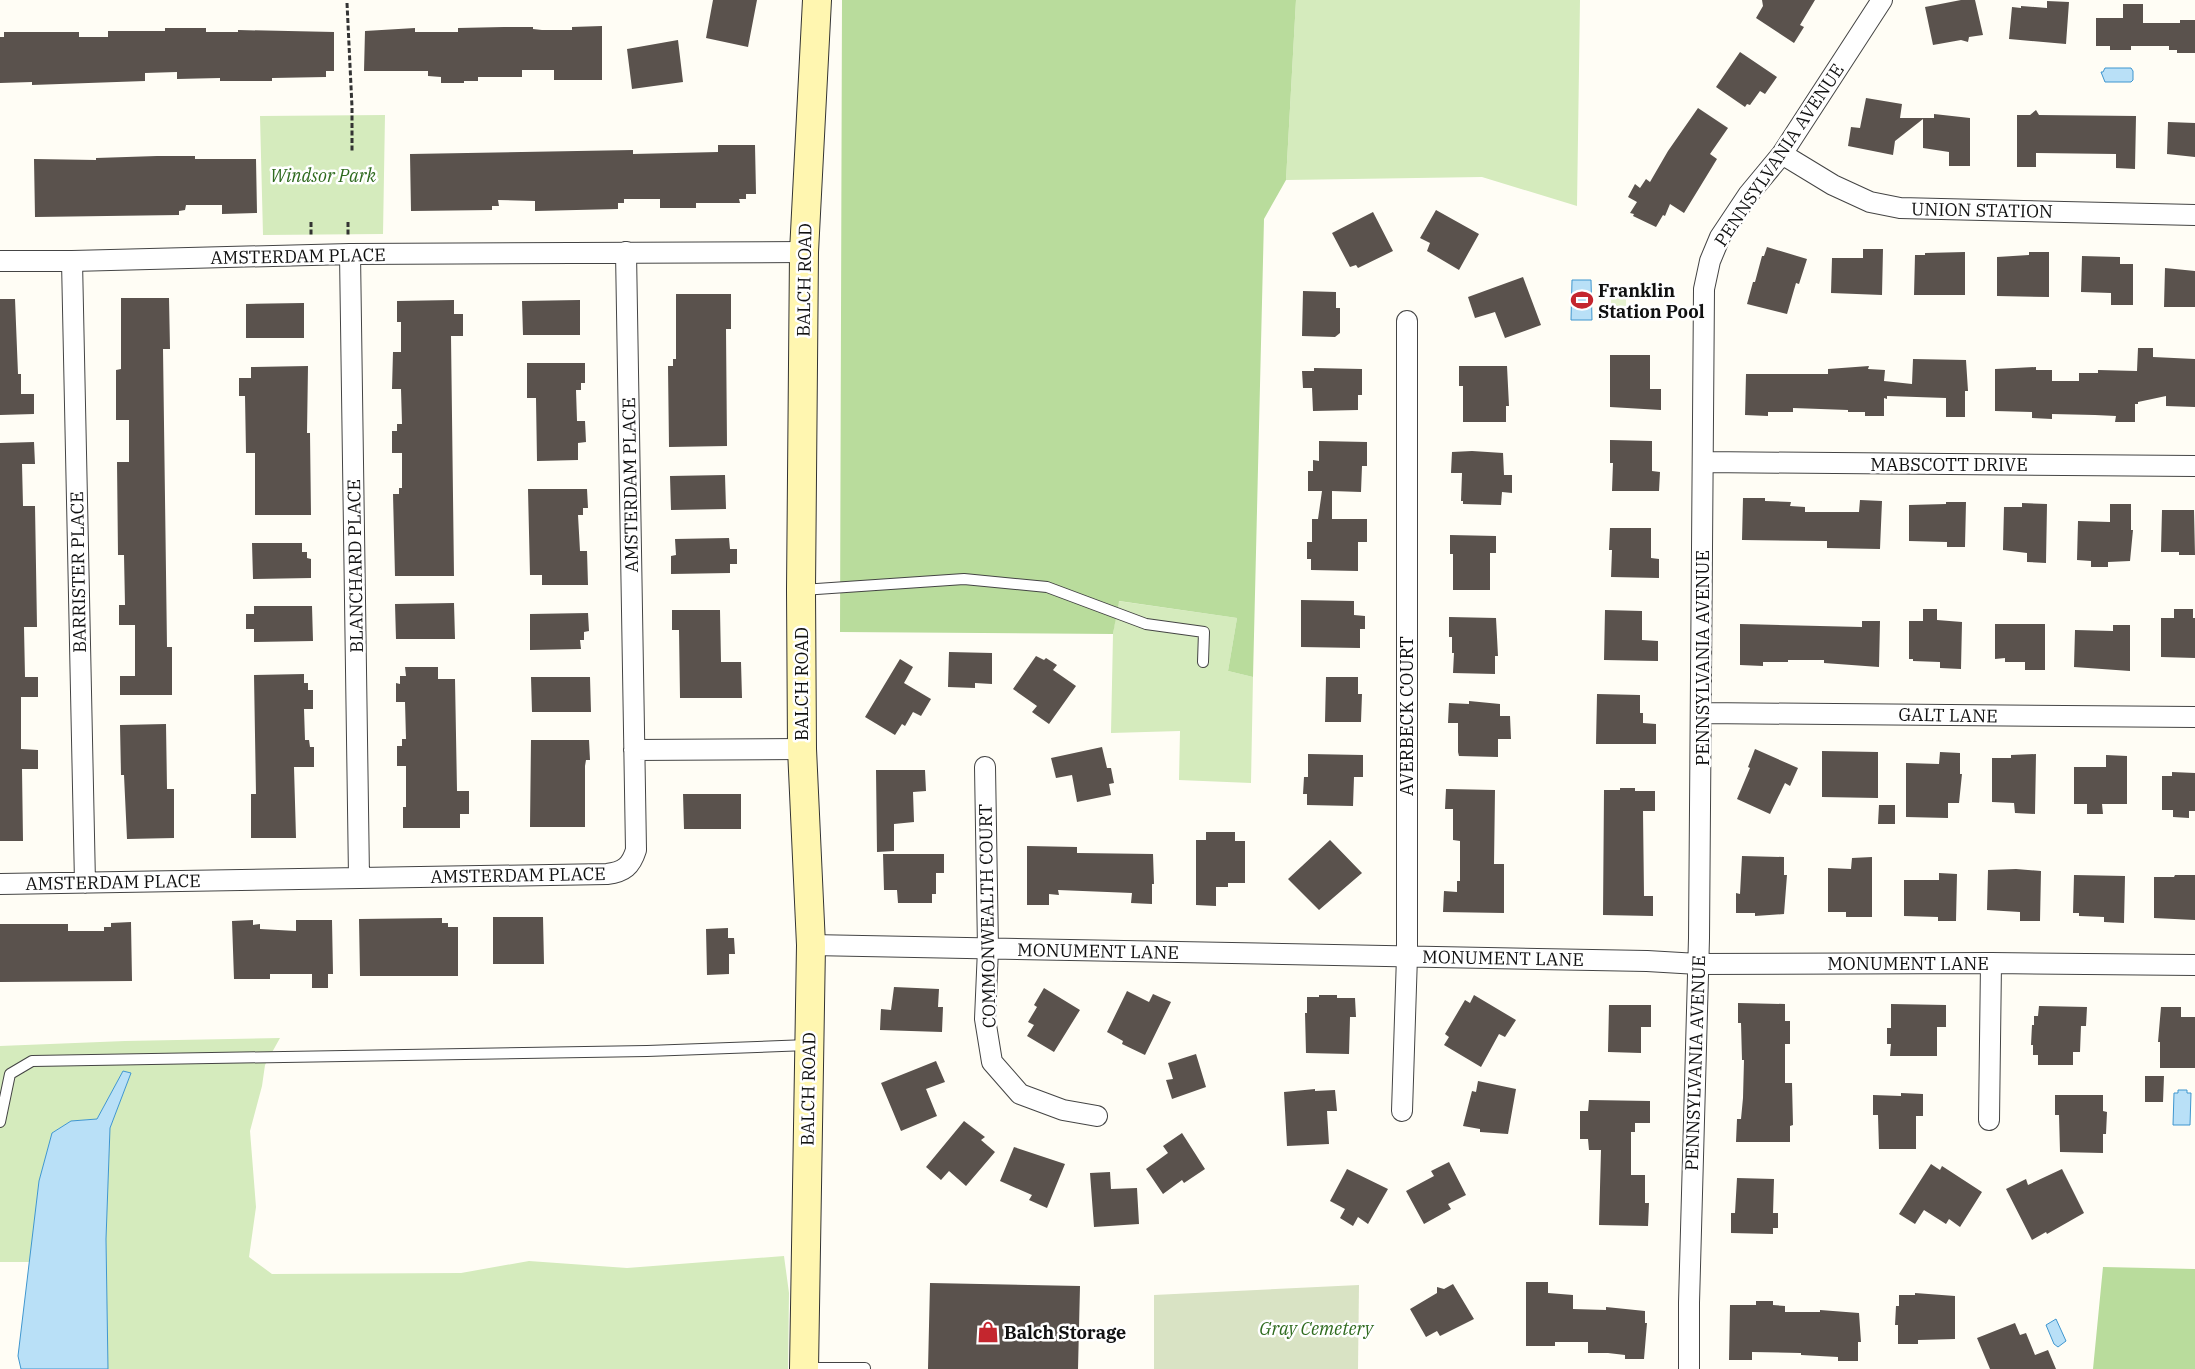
<svg xmlns="http://www.w3.org/2000/svg" width="2195" height="1369" viewBox="0 0 2195 1369" font-family="'IBM Plex Serif',serif">
  <style>
    .green { fill: #d5ebbd }
    .forest { fill: #b9dc9c }
    .cemetery { fill: #d9e3c4 }
    .pitch { fill: #e6f2cf }
    .water { fill: #b9e0f7; stroke: #3f96cf }
    .building { fill: #5a524d }
    .lines { fill: none; stroke-linecap: round; stroke-linejoin: round }
    .lane-casing { stroke: #444; stroke-width: 12 }
    .street-casing { stroke: #444; stroke-width: 22 }
    .secondary-casing { stroke: #333; stroke-width: 30 }
    .path { stroke: #333; stroke-width: 3; stroke-dasharray: 5 2.5; stroke-linecap: butt }
    .lane { stroke: #fff; stroke-width: 10 }
    .street { stroke: #fff; stroke-width: 20 }
    .secondary { stroke: #fff6b0; stroke-width: 28 }
    .labels { text-anchor: middle; dominant-baseline: central; stroke-width: 5; stroke-linejoin: round; paint-order: stroke }
    .street-label { font-size: 18px; fill: #111; stroke: #fff }
    .park-label { font-size: 18px; font-style: italic; fill: #2f6b1f; stroke: #fff }
    .poi-label { font-size: 18px; font-weight: bold; fill: #111; stroke: #fff; text-anchor: start }
  </style>
  <rect width="100%" height="100%" fill="#fffdf5"/>
  <path class="green" d="M1296,0h284l-3,206 -95,-29 -196,3z
    M385,115l-2,119 -120,1 -3,-119z
    M1118,601l119,17 -9,53 25,6 -2,106 -72,-3 1,-49 -69,2 2,-99z
    M280,1038l-15,27 -3,21 -12,45 6,76 -7,50 23,17 189,-1 68,-12 98,7 157,-12 5,37 -1,76h-680l-2,-130 4,-111 21,-55 -8,-2 -26,48 -26,2 -19,12 -13,48 -9,81h-30v-216l125,-5z"/>
  <path class="forest" d="M842,0h454l-10,180 -22,39 -11,458 -25,-6 9,-53 -118,-17 -6,33 -273,-2z
    M2103,1267l92,2v100h-102z"/>
  <path class="cemetery" d="M1359,1285l-1,84h-204v-74z"/>
  <path class="pitch" d="M1611,286h15v31l-15,-1z"/>
  <path class="water" d="M2105,68h26l2,3v9l-2,2h-26l-4,-10h2z
    M1572,280h19l1,40h-21z
    M123,1071l8,2 -21,55 -4,111 2,130h-87l-3,-13 21,-175 13,-48 19,-12 26,-2z
    M2178,1090h9v3h4l-1,32h-17l1,-32h4z
    M2056,1319l10,22 -8,6 -4,-3 -8,-19z"/>
  <path class="building" d="M713,0h44l-9,47 -42,-9z
    M1762,0h53l-15,25 4,2 -10,16 -38,-25 7,-12z
    M1961,0h14l8,35 -14,2 -1,5 -7,-2 -28,5 -8,-38z
    M2047,1l22,1 -3,42 -57,-5 3,-32 9,1v-2l26,2z
    M2123,4h20v19h37v-3h15v33h-18v-3h-8v-4h-38v4h-21v-4h-14v-28h27z
    M602,26v54h-48v-10h-32v7h-44v4h-14v2h-23v-6l-13,-1v-5h-64l1,-40 50,-3v4h43v-4l46,-1h29v2l9,1h30v-3z
    M165,28h41v4h32v-2l96,2v39h-8v6l-54,1v3h-52v-3l-43,1v-7l-32,1v8l-113,4v-3l-32,1v-46h4v-5h75v5h29v-6h57z
    M678,40l5,42 -51,7 -5,-40z
    M1740,52l37,25 -12,17 -5,-3 -10,14 -3,-1 -2,3 -29,-20z
    M1866,98l36,6 -2,14h34v-4l36,4v48h-21v-14l-26,-4v-29l-28,22 -2,14 -45,-9 3,-19 9,1z
    M1698,108l30,20 -18,26 7,5 -33,54 -14,-9 -5,12 -2,-1 -7,12 -23,-11 1,-2 -4,-1 7,-11 -9,-5 7,-13 5,4 6,-9 4,3 18,-31z
    M2036,110l3,5 97,1 -1,53 -19,-1v-14l-80,-1v14h-19v-52h13z
    M2168,122l27,1v34l-28,-3z
    M718,145h37l1,49h-10v5h-7l1,4h-44v5h-36v-9h-36v4h-6v6l-83,2v-10l-37,-1 1,6h-7v4l-81,1 -1,-57 223,-4v4l85,-2z
    M157,156h38v3h61l1,54 -35,1v-9h-36l-1,5 -6,1v4l-144,2 -1,-58 62,1v-2z
    M1436,210l43,24 -20,36 -32,-19 3,-8 -10,-5z
    M1373,212l20,39 -35,17 -2,-3 -6,2 -18,-34z
    M1767,247l40,12 -8,25 -3,-1 -9,31 -40,-10 6,-22h2l7,-26h2z
    M1863,249h20l-1,46 -51,-2 1,-35h31z
    M1965,252v43h-51l1,-40h10v-2z
    M2029,252h20v45l-52,-1v-39l32,-2z
    M2082,256l38,1v7h13v41h-22v-12l-30,-1z
    M2165,268l30,3v36h-31z
    M1523,277l18,48 -36,13 -10,-26 -20,6 -7,-21z
    M1303,291l33,1v16h4v25l-5,4 -33,-1z
    M676,294h55v35h-5l1,117 -58,1 -1,-81h5v-7h3z
    M121,298h48l1,51h-7l4,298h5v48h-52v-19h15v-51h-16v-20h6l-1,-50h-6l-1,-93h12v-42h-13v-50l5,-1z
    M0,299h15l3,75h3v20h13v20l-34,1z
    M454,300v14h9v22h-12l3,240h-59l-2,-82h6v-6h3v-35h-10v-22h5v-7h5l-1,-35h-9l1,-37h8v-30h-4v-21z
    M580,300v35h-57l-1,-34z
    M304,303v35h-58v-34z
    M2138,348h15v9l42,2v48l-29,-1v-10l-28,6v2h-3v18h-20l1,-6 -21,-1 -43,-1v5l-20,-1v-6l-37,-1v-42l41,-2v3h16v11h27v-8h19v-3l39,1z
    M1610,355h40v34h11v21l-51,-3z
    M1913,359l53,1 2,31h-3v26h-19v-19l-59,-2v3l-3,-1v18h-19v-4h-17v-2l-55,-2v4h-25v4l-23,-1 1,-41h82v-5l41,-3 -1,3 17,1 -1,11 28,3z
    M527,363h58v20h-4v7h-5l1,31h8l1,21 -8,1v17l-41,1 -1,-63h-9z
    M308,366l-1,67h3l1,82h-56v-62h-9l-1,-57h-6v-18h12v-11z
    M1459,366h48l2,40h-3v16h-43v-36h-4z
    M1314,368l48,1v26h-4v15l-45,1 -1,-23h-9l-1,-17h12z
    M1610,440l42,1v30l8,1 -1,19h-47l1,-28h-3z
    M1319,441l48,1v24h-5l-1,26 -29,-1v28h35v23h-9v29l-47,-1v-11h-4v-17h5v-23h6l4,-28h-14v-20h5v-11l6,1z
    M34,442l1,22h-13l1,42h12l2,121h-13l1,50h13v20h-17v52l17,1v19h-16l1,72h-23v-398z
    M1472,451l31,2 1,22h8v18l-10,-1 -1,13 -38,-1v-3h-2l1,-28h-11l1,-21z
    M725,475l1,34 -55,1 -1,-34z
    M528,489h59l1,19h-5v7h-5l2,36h7l1,34h-46v-10h-12z
    M1743,498h22v3l26,1 -1,4 15,1v5h54l1,-12 22,1 -2,48 -53,-1v-7l-85,-1z
    M1946,502h20l-1,45h-18v-5l-38,-1v-36l37,-1z
    M2022,503l25,1 -1,59 -19,-1v-9l-24,-3 1,-43h18z
    M2110,504h21v26h2l-3,31 -22,1v5h-17v-6l-14,-1 1,-39 32,1z
    M2162,510h32l1,45h-16v-3h-18z
    M1610,528h41v30l8,1v19l-48,-1 1,-27h-3z
    M1450,535l46,1v17h-6v37h-37v-36h-3z
    M729,538l1,11h7v15h-7v9l-59,1v-18l5,-1 -1,-16z
    M252,543h50v9h5v6l4,1v19l-58,1z
    M1301,600l53,1v14l11,1v13h-5v19l-59,-1z
    M454,603l1,36h-59l-1,-35z
    M254,606h58l1,35 -59,1v-13h-8v-15h8z
    M1923,609h14v11l25,2 -1,47 -21,-1v-6l-27,-1v-2h-4v-38h14z
    M2174,609h19v9h2v40l-34,-1v-39h13z
    M672,610h48l1,52h20l1,36h-62l-1,-68h-7z
    M1605,610l37,1v29l16,1v20l-54,-1z
    M588,613l1,18 -5,1v8h-4l1,9 -51,1v-36z
    M1449,617l47,1 2,38h-3v18l-42,-1 1,-20h-2v-16h-3z
    M1862,621h18l-1,46 -55,-4v-3h-36v2h-25v4l-23,-1v-41l122,3z
    M1995,624h50v46h-20v-8h-20v-4l-10,1z
    M2113,625h17v46l-56,-4 1,-37 38,1z
    M949,652l43,1v31l-17,-1v5l-27,-1z
    M1036,656l8,4 2,-2 11,7 -4,5 23,16 -27,38 -17,-12 5,-6 -24,-17z
    M900,659l13,8 -9,16 27,16 -10,17 -8,-4 -8,14 -3,-2 -7,11 -30,-18z
    M405,667h33v12h17l2,112h12v23h-9v14h-57v-21h3v-41h-9v-20h5v-7h4l-1,-37h-9v-19l4,1v-8h6z
    M304,674v9h4v7h5v19h-9l1,31h4l1,7h4v20h-20l2,71h-45v-44h5l-2,-119z
    M531,677h59l1,35h-59z
    M1326,677h32v17h4l-1,28h-36z
    M1597,694l43,1v18h3v10l13,1v20h-60z
    M1469,701l31,3v12h10l1,23h-13v18l-39,-1 -1,-4v-29h-10l1,-20 20,1z
    M166,724l1,65h7v49l-47,1 -3,-64h-3l-1,-50z
    M531,740h58l1,20h-4l-1,6v61h-55z
    M1102,747l5,21h4l3,15 -5,1 2,11 -34,7 -5,-27 -16,3 -5,-20z
    M1755,749l43,19 -8,18 -5,-3 -15,31 -33,-15 13,-31 -2,-1z
    M1822,751l56,1v46l-56,-1z
    M1940,752l20,1v21h2l-3,29h-11v15l-42,-1v-54l33,1z
    M1308,754l55,1v22h-9l-1,29 -46,-1v-11h-4l1,-17h4z
    M2036,754l-1,60 -20,-1 -1,-10 -22,-1v-44h19v-3z
    M2106,755l21,1v48h-25l1,10h-16v-10h-13v-37h32z
    M876,770h49l1,21 -13,1 1,30 -20,2v27l-17,1z
    M2172,772l23,1v38h-6v7l-16,-1v-7h-11v-34h10z
    M1620,788h15v3h20v20h-12l1,85h9v20l-50,-1 1,-125h16z
    M1446,789l49,1 -1,74h10v49l-61,-1 1,-21 13,1v-11h3v-40l-7,-1v-31h-8z
    M683,794h58v35h-57z
    M1879,805h16v19h-17z
    M1206,832h29v9h10v42h-17v4h-12v19l-20,-1v-65h10z
    M1330,840l32,33 -43,37 -31,-31z
    M1027,846l50,1v6l76,1 1,30h-2v20l-21,-1 1,-10 -74,-3 1,5 -10,-1v11h-22z
    M883,854h61v19h-8v21h-4v9h-34l-1,-13h-13z
    M1742,856l42,1v18h3l-3,39 -29,2v-3h-19v-20l4,1z
    M1872,857v60h-26v-5h-18v-44l23,1 1,-11z
    M2016,869l25,2 -1,50h-20v-9l-33,-2 1,-40z
    M1939,873l18,1 -1,47h-18v-4l-34,-1v-36h35z
    M2074,875l51,1 -1,47 -20,-1v-5l-25,-1v-3h-6z
    M2175,875h20v45l-41,-2v-41h20z
    M493,917h50l1,47h-51z
    M442,918v5h6v4h10v49h-98l-1,-57z
    M253,920v5l7,-1v5l36,2v-11h36l1,54h-5v14h-16v-14h-42v5h-36l-2,-58z
    M131,922l1,59 -132,1v-58h68v7h36v-4h7v-4z
    M728,928v10h6l1,16h-6v20l-22,1 -1,-46z
    M894,987l45,2 -1,18h5l-1,25 -62,-2 1,-21 10,1z
    M1044,988l36,22 -26,42 -27,-16 7,-11 -6,-3 9,-15 -3,-2z
    M1127,991l22,11 4,-8 18,8 -26,53 -23,-11 1,-3 -16,-9z
    M1319,995h18v3h18l1,19h-6l-1,37 -43,-1 -1,-40h2v-16h12z
    M1474,995l42,25 -11,17 -6,-3 -18,33 -37,-22 5,-8 -4,-3 20,-34 5,3z
    M1738,1003l47,1v17h5v23h-5v39h7l1,42 -3,1v16h-54l1,-23h4l2,-21 1,-38h-2l-1,-37h-3z
    M1891,1004l55,1v22h-9v29h-47l1,-12h-4v-16h4z
    M1609,1005h42v22h-10v26l-33,-1z
    M2039,1006l48,1 -1,19h-5l-1,26h-7v13h-35v-10h-5v-10h-2l1,-20h2v-9h4z
    M2161,1007h20v10h14v51h-35v-26h-2z
    M1196,1054l10,33 -34,12 -6,-19 7,-1 -5,-16z
    M936,1061l9,21 -19,7 11,27 -36,15 -20,-48z
    M2145,1076h19l-1,26h-18z
    M1478,1081l38,8 -8,45 -28,-2v-3l-17,-3 9,-35 4,1z
    M1315,1089v2l20,-1 2,21h-10l2,33 -42,2 -3,-54z
    M1901,1093l22,1v22h-7v33h-37l-1,-34h-5v-20l28,1z
    M2055,1095h48v16l4,1 -1,22h-3v19l-43,-1 -1,-37h-4z
    M1589,1100l61,1v22h-15v9h-4v43h14v28h4l-1,23 -49,-1 2,-75h-12l-1,-11h-8v-28h8z
    M964,1121l21,16 -4,3 14,12 -29,34 -17,-15 -8,9 -15,-13z
    M1182,1133l23,36 -21,14 -2,-3 -19,14 -17,-25 22,-16 -5,-7z
    M1014,1147l51,17 -18,44 -18,-8 3,-5 -32,-14z
    M1449,1162l17,33 -18,9 3,5 -27,15 -18,-33 28,-15 -3,-5z
    M1931,1164l9,6 2,-4 40,26 -22,35 -11,-8 -3,5 -22,-14 -9,14 -16,-10z
    M1347,1169l41,20 -20,35 -10,-7 -5,9 -13,-8 5,-9 -15,-8z
    M2062,1169l22,44 -37,21 -1,-2 -14,8 -26,-51 20,-10 2,6z
    M1110,1172l1,17 26,-1 2,36 -45,3 -4,-54z
    M1737,1178l37,1 -1,34h5v15h-5v6l-42,-1v-20h4z
    M1526,1282h22v11l25,2v14l33,1v-3l39,4v12h2l-3,36h-19v-4l-17,-2h-20v-11h-33v4h-29z
    M930,1283l150,3 -2,83h-150z
    M1453,1284l21,35 -34,17 -3,-5 -11,6 -16,-28 27,-16v-6l7,2z
    M1915,1293l40,3v43l-37,1v4h-20v-19h-3l1,-19h3v-11h16z
    M1756,1301h17v4l12,1v6h35v-2l39,3 2,29h-3v19h-20v-4l-37,-2v-2l-49,-1v8h-23l1,-55h26z
    M2015,1323l5,12 6,-2 9,22 13,-5 8,19h-66l-13,-31z"/>
  <g class="lines">
    <g class="lane-casing">
      <path id="lane" d="M802,590l162,-11 83,8 99,37 58,8 -1,30
        M0,1122l10,-48 22,-13 615,-10 161,-6
        M805,1368h60"/>
    </g>
    <g class="street-casing">
      <path id="street" d="M1782,154l51,31 37,17 30,6 295,7
        M350,254l9,623
        M0,261h72l278,-7 454,-2
        M72,261l13,622
        M1703,462l492,4
        M1701,713l494,4
        M634,750l168,-1
        M985,767l3,182 -3,70 7,43 28,32 43,16 34,6
        M0,884l607,-10c17,-2 24,-8 29,-24l-10,-598
        M811,945l836,16 51,3 293,-1 204,2
        M1402,1111l5,-155v-635
        M1989,1120l2,-157
        M1689,1369v-66l10,-365 5,-649 6,-28 10,-24 28,-42 34,-41 100,-154"/>
    </g>
    <g class="secondary-casing">
      <path id="secondary" d="M804,1369l7,-424 -9,-196 -1,-159 3,-338 13,-252"/>
    </g>
    <path class="path" d="M347,3l5,104v44
      M311,222v15
      M348,222v15"/>
    <use href="#lane" class="lane"/>
    <use href="#street" class="street"/>
    <use href="#secondary" class="secondary"/>
  </g>
  <defs>
    <g id="stadium-bare" transform="scale(1.725)"><path d="M0-5a6.5 5 0 1 0 0 10a6.5 5 0 1 0 0-10ZM-3.5-1.8h7v3.6h-7Z" fill="#c4262e" stroke="#fff" stroke-width="2.5" paint-order="stroke"/></g>
    <g id="shop-bare" transform="scale(1.725)"><path d="M-5-2.5h2.3a2.7 3.5 0 0 1 5.4 0H5L5.5 6h-11ZM-1.5-2.5h3a1.5 2.3 0 0 0-3 0Z" fill="#c4262e" stroke="#fff" stroke-width="2.5" paint-order="stroke"/></g>
  </defs>
  <g fill-rule="evenodd">
    <use href="#stadium-bare" x="1582" y="300"/>
    <use href="#shop-bare" x="988" y="1332"/>
  </g>
  <g class="labels">
    <g class="street-label">
      <text transform="translate(1779 155) rotate(-56)">PENNSYLVANIA AVENUE</text>
      <text transform="translate(1982 210) rotate(1)">UNION STATION</text>
      <text transform="translate(298 256) rotate(-1)">AMSTERDAM PLACE</text>
      <text transform="translate(804 280) rotate(-89)">BALCH ROAD</text>
      <text x="1949" y="464">MABSCOTT DRIVE</text>
      <text transform="translate(630 485) rotate(-91)">AMSTERDAM PLACE</text>
      <text transform="translate(355 566) rotate(-91)">BLANCHARD PLACE</text>
      <text transform="translate(78 572) rotate(-91)">BARRISTER PLACE</text>
      <text transform="translate(1702 658) rotate(-90)">PENNSYLVANIA AVENUE</text>
      <text transform="translate(801 684) rotate(-90)">BALCH ROAD</text>
      <text transform="translate(1948 715) rotate(1)">GALT LANE</text>
      <text transform="translate(1406 716) rotate(-90)">AVERBECK COURT</text>
      <text transform="translate(518 875) rotate(-1)">AMSTERDAM PLACE</text>
      <text transform="translate(113 882) rotate(-1)">AMSTERDAM PLACE</text>
      <text transform="translate(987 916) rotate(-91)">COMMONWEALTH COURT</text>
      <text transform="translate(1098 951) rotate(1)">MONUMENT LANE</text>
      <text transform="translate(1503 958) rotate(1)">MONUMENT LANE</text>
      <text x="1908" y="963">MONUMENT LANE</text>
      <text transform="translate(1695 1063) rotate(-88)">PENNSYLVANIA AVENUE</text>
      <text transform="translate(808 1089) rotate(-89)">BALCH ROAD</text>
    </g>
    <g class="park-label">
      <text x="323" y="175">Windsor Park</text>
      <text x="1316" y="1328">Gray Cemetery</text>
    </g>
    <g class="poi-label">
      <text x="1598" y="290">Franklin<tspan x="1598" dy="21">Station Pool</tspan></text>
      <text x="1004" y="1332">Balch Storage</text>
    </g>
  </g>
</svg>
